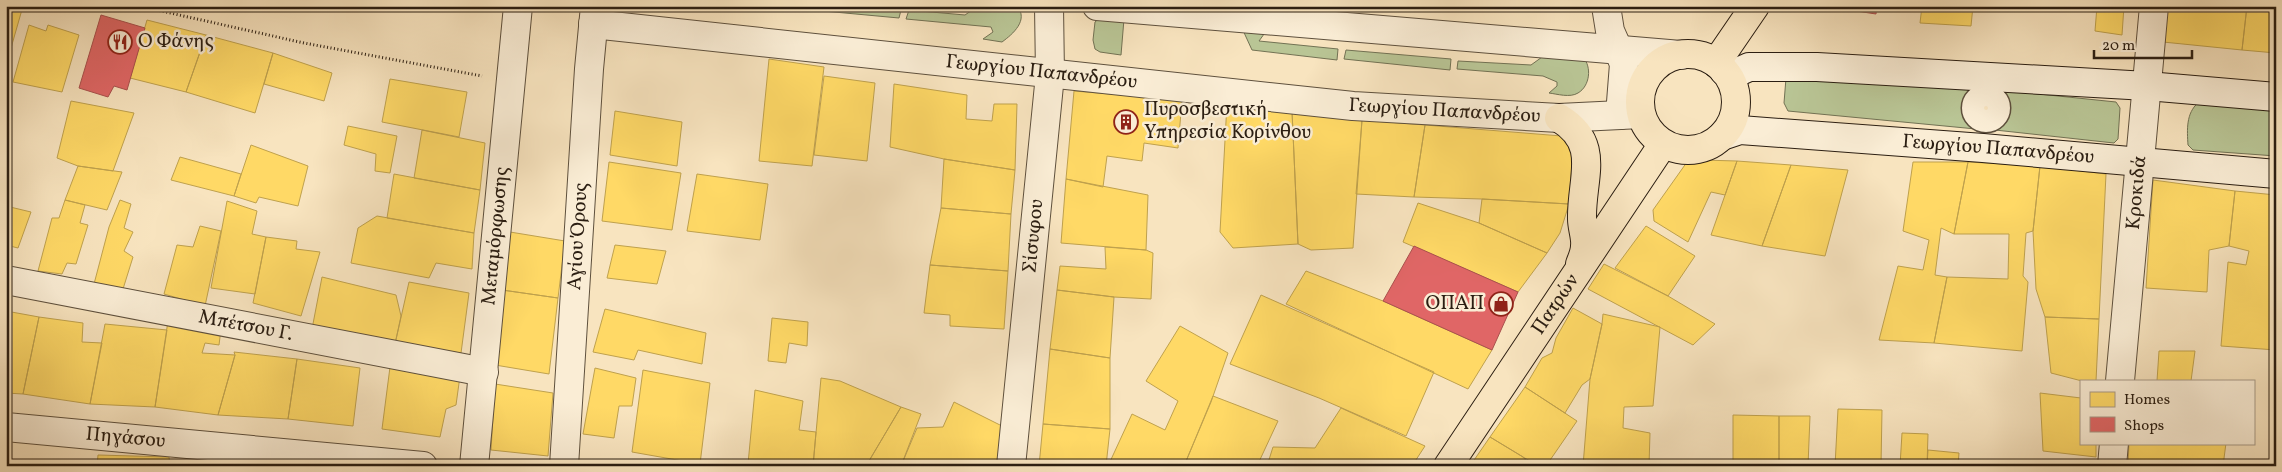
<svg xmlns="http://www.w3.org/2000/svg" width="2282" height="472" viewBox="0 0 2282 472" font-family="Vollkorn,serif">
  <style>
    .green { fill: #b9c595; stroke: #727254 }
    .homes { fill: #ffd966; stroke: #bfa14d }
    .shops { fill: #e06666; stroke: #aa504d }
    .lines { fill: none; stroke-linecap: round; stroke-linejoin: round }
    .pedestrian-casing { stroke: #5e503d; stroke-width: 29 }
    .minor-casing { stroke: #5e503d; stroke-width: 30 }
    .tertiary-casing { stroke: #5e503d; stroke-width: 30 }
    .secondary-casing { stroke: #2b1e12; stroke-width: 30 }
    .primary-casing { stroke: #2b1e12; stroke-width: 30 }
    .path { stroke: #2b1e12; stroke-width: 3; stroke-dasharray: 1 2.5; stroke-linecap: butt }
    .pedestrian { stroke: #faedd5; stroke-width: 26 }
    .minor { stroke: #faedd5; stroke-width: 28 }
    .tertiary { stroke: #faedd5; stroke-width: 28 }
    .secondary { stroke: #faedd5; stroke-width: 28 }
    .primary { stroke: #f8e4bf; stroke-width: 28 }
    .labels { text-anchor: middle; dominant-baseline: central; stroke-width: 5; stroke-linejoin: round; paint-order: stroke }
    .poi-label { font-size: 20px; fill: #2b1e12; stroke: #faedd5; text-anchor: start }
    .street-label { font-size: 20px; fill: #2b1e12; stroke: #faedd5 }
  </style>
  <rect width="100%" height="100%" fill="#f8e4bf"/>
  <filter id="stains"><feTurbulence type="fractalNoise" baseFrequency=".004" numOctaves="4"/><feColorMatrix values="0 0 0 0 .2 0 0 0 0 .09 0 0 0 0 .02 0 0 0 .5 -.17"/></filter>
  <radialGradient id="worn" r=".72"><stop offset=".6" stop-color="#630" stop-opacity="0"/><stop offset="1" stop-color="#630" stop-opacity=".3"/></radialGradient>
  <path class="green" d="M792,6h70l39,4 -2,8 -108,-10z
    M978,6h39c12,14 -4,28 -15,36l-19,-3 10,-7 -2,-5 -85,-8 3,-9 56,5z
    M1102,16l22,3 -3,36 -21,-3 -5,-3 -2,-9 2,-18z
    M1241,26l26,4 -8,11 79,8 -1,11 -85,-10z
    M1346,50l105,9 -1,11 -106,-11z
    M1549,52l34,5c9,10 7,29 -5,36 -8,5 -21,1 -29,0l8,-7v-4l-14,-6 -86,-7 1,-8 73,4z
    M1786,78l191,9c-11,16 -10,25 -1,42l-188,-18 -4,-8z
    M2000,90l116,12 4,6 -2,31 -4,4 -119,-13c7,-14 14,-25 5,-40z
    M2198,103l78,7v46l-83,-6 -5,-5c-1,-15 -2,-32 10,-42z"/>
  <path class="homes" d="M6,6h17l-16,56h-1z
    M1922,6h51l-2,20 -51,-3z
    M2097,6h27l-2,29 -27,-4z
    M2168,6h79l-5,44 -79,-8z
    M2247,6h29v47l-34,-3z
    M147,20l59,15 -20,57 -56,-14z
    M29,25l17,6 2,-6 31,10 -17,57 -49,-10z
    M206,35l67,18 -18,60 -69,-21z
    M273,53l59,20 -8,28 -60,-17z
    M769,59l55,8 -12,99 -53,-5z
    M824,76l51,7 -8,78 -53,-6z
    M390,79l77,13 -8,45 -77,-15z
    M894,84l73,11 -1,24 26,2 2,-17h23l-2,66 -71,-11 -54,-12z
    M1074,91l108,9 -4,48 -34,-5 -2,18 -35,-5 -4,31 -37,-8z
    M71,101l63,12 -21,58 -35,-5 -21,-8z
    M1227,103l65,8 6,133 -65,4 -13,-16z
    M615,111l67,11 -5,44 -67,-11z
    M1292,111l70,9 -9,128 -42,2 -13,-6z
    M1362,120l63,5 -11,72 -58,-3z
    M1425,125l149,12 -5,67 -87,-5 -68,-2z
    M348,126l49,10 -7,37 -15,-2 1,-17 -32,-9z
    M422,130l63,13 -5,47 -66,-12z
    M251,145l57,21 -10,40 -39,-9 -3,6 -22,-7z
    M180,157l61,17 -7,22 -63,-16z
    M944,159l71,11 -4,44 -70,-6z
    M1701,160l36,1 -12,34 -14,-3 -23,50 -34,-21 -1,-11 34,-48z
    M1737,161l54,4 -29,81 -51,-11z
    M609,162l72,11 -9,57 -70,-9z
    M1913,162h55l-14,72 -13,-6 -6,47 12,2 -13,66 -55,-3 19,-74 25,4 6,-30 -26,-9z
    M1968,162l72,4 -7,65 -7,2 -3,43 5,6 -6,69 -88,-8 13,-66 61,2 1,-45h-55z
    M1791,165l57,5 -23,86 -63,-10z
    M78,166l44,6 -15,38 -42,-10z
    M2040,166l66,8 -7,145 -54,-2 -9,-28 -3,-58z
    M394,174l86,16 -6,43 -87,-15z
    M697,174l71,10 -8,56 -73,-9z
    M1066,179l82,16 -2,55 -85,-7z
    M2153,180l82,11 -6,55 -20,4 -2,42 -61,-4z
    M2235,191l41,4v155l-55,-4 7,-84 18,3 3,-14 -20,-5z
    M1482,199l87,5 -9,29 -13,20 -68,-30z
    M65,200l20,5 -5,18 8,2 -12,39 -9,-1 -5,11 -24,-3 14,-53h7z
    M120,200l11,4 -7,24 9,4 -9,19 9,6 -10,32 -29,-5 15,-57z
    M227,201l30,10 -5,23 14,3 -11,57 -44,-6z
    M1418,203l61,20 68,30 -29,39 -115,-50z
    M6,206l25,6 -13,36 -12,-3z
    M941,208l70,6 -3,57 -78,-6z
    M377,216l97,17 -2,36 -36,-6 -7,15 -78,-15 7,-35z
    M200,226l21,5 -16,75 -41,-12 13,-49 16,2z
    M1646,226l49,30 -27,40 -53,-28z
    M510,232l55,9 -7,57 -56,-8z
    M266,237l31,4 -1,8 24,3 -19,64 -48,-13z
    M615,245l51,6 -9,33 -50,-6z
    M1105,247l41,3 7,3 -2,46 -37,-2 -57,-7 3,-24 46,3z
    M1604,264l64,32 47,28 -22,21 -105,-56z
    M930,265l78,6 -4,58 -54,-3v-11l-26,-2z
    M1306,271l77,30 109,49 -24,39 -182,-85z
    M322,277l74,18 5,21 -6,28 -83,-15z
    M409,282l60,11 -8,60 -66,-9z
    M502,290l56,8 -9,76 -54,-9z
    M1057,290l57,7 -4,61 -60,-9z
    M1261,295l173,77 -28,64 -87,-38 -89,-34z
    M1573,308l29,16 -12,55 -8,6 -17,28 -40,-26 17,-29 10,-5 4,-15z
    M605,309l101,24 -4,31 -64,-14 -4,10 -41,-8z
    M6,311l33,6 -16,77 -17,-1z
    M1603,314l57,13 -7,79 -29,1 -1,21 27,5 -1,33h-66l7,-87 12,-55z
    M39,317l44,6 -1,19 20,1 -12,61 -67,-10z
    M2045,317l54,2 -3,62h-14l-31,-8z
    M772,318l36,4 -1,24 -18,-3 -3,20 -18,-2z
    M168,321l53,8 -2,16 -14,-2 -3,10 33,2 -17,60 -63,-8z
    M105,324l62,6 -12,77 -65,-3z
    M1180,326l48,27 -17,49 -27,64h-76l24,-52 33,16 13,-29 -32,-20z
    M1050,349l60,9v71l-67,-5z
    M2159,351h36l-4,30h-34z
    M234,352l63,7 -9,60 -70,-4 17,-60z
    M297,359l63,9 -7,58 -65,-7z
    M390,367l70,9 -4,29 -10,4 -6,28 -58,-8z
    M595,368l41,10 -4,28h-13l-5,32 -31,-4z
    M643,370l67,13 -10,81 -68,-12z
    M821,378l19,3 61,26 -35,59h-53z
    M495,384l58,9 -5,63 -57,-6z
    M1525,387l52,34 -31,45h-8l-48,-29z
    M755,390l48,11 -4,29 17,2 -3,34 -65,-2z
    M2040,393l41,5v45h15v14l-53,-6z
    M1213,396l65,25 -21,45h-73z
    M954,402l48,24 -4,40h-97l16,-38 26,-1z
    M901,407l20,7 -20,52h-35z
    M1341,408l84,38 -13,20h-145l6,-19 42,1z
    M1838,409l44,1 -1,56h-46z
    M1733,415l46,1v50h-46z
    M1779,416h31l-2,50h-29z
    M1043,424l67,5 -4,37h-67z
    M1902,433l26,1 -1,32h-27z
    M1490,437l33,20 8,9h-61z
    M2129,443h97l-3,23h-95z
    M1928,450l31,3 -1,13h-31z
    M98,455l71,2 1,9h-73z"/>
  <path class="shops" d="M1829,6h48l-1,8 -46,-7z
    M101,15l44,13 -18,62 -13,-4 -6,11 -29,-9z
    M1414,246l104,46 -26,58 -109,-49z"/>
  <g class="lines">
    <g class="pedestrian-casing">
      <path id="pedestrian" d="M1975 108a11 11 0 1 1 22 0a11 11 0 1 1-22 0Z"/>
    </g>
    <g class="minor-casing">
      <g id="minor">
        <path d="M1606,6l4,25 8,18"/>
        <path id="s1" d="M6,280l478,92"/>
        <path id="s2" d="M2120,381l34,-375"/>
        <path id="s3" d="M6,427l417,39"/>
        <path id="s4" d="M474,466l44,-460"/>
        <path id="s5" d="M564,466l25,-397 6,-63"/>
        <path id="s6" d="M1011,466l39,-391 -1,-69"/>
        <path d="M2112,466l2,-23"/>
      </g>
    </g>
    <g class="tertiary-casing">
      <g id="tertiary">
        <path d="M1097,6l584,49"/>
        <path id="s7" d="M593,24l760,82 206,12 82,-4"/>
        <path d="M1618,49l6,15 -4,51"/>
      </g>
    </g>
    <g class="secondary-casing">
      <g id="secondary">
        <path d="M1724,71l14,1 11,-5h68l330,19 129,11"/>
        <path id="s8" d="M1722,136l18,-6 243,18 293,26"/>
      </g>
    </g>
    <g class="primary-casing">
      <g id="primary">
        <circle cx="1688" cy="102" r="48"/>
        <path d="M1716,63l39,-57"/>
        <path d="M1559,118c43,26 22,60 23,101 0,9 4,18 3,27 0,6 -3,13 -5,18"/>
        <path id="s9" d="M1448,466l215,-322"/>
      </g>
    </g>
    <path class="path" d="M139,6l165,37 178,33"/>
    <use href="#pedestrian" class="pedestrian"/>
    <use href="#minor" class="minor"/>
    <use href="#tertiary" class="tertiary"/>
    <use href="#secondary" class="secondary"/>
    <use href="#primary" class="primary"/>
  </g>
  <defs>
    <g id="restaurant-ring" transform="scale(1.25)"><circle r="9.5" fill="#faedd5" stroke="#8f2418" stroke-width="1.5"/><path d="M-5-6h1v4h1v-4h1v4h1v-4h1v5L-1.5 .5V6h-2V.5L-5-1ZM5-6V6H3V1.5H1.5Q1.5-4 5-6Z" fill="#8f2418"/></g>
    <g id="building-ring" transform="scale(1.25)"><circle r="9.5" fill="#faedd5" stroke="#8f2418" stroke-width="1.5"/><path d="M-4-6H4V6H1V3H-1V6H-4ZM-2.5-4.3h1.7v1.8h-1.7ZM.8-4.3h1.7v1.8H.8ZM-2.5-1h1.7V.8h-1.7ZM.8-1h1.7V.8H.8Z" fill="#8f2418"/></g>
    <g id="shop-ring" transform="scale(1.25)"><circle r="9.5" fill="#faedd5" stroke="#8f2418" stroke-width="1.5"/><path d="M-5-2.5h2.3a2.7 3.5 0 0 1 5.4 0H5L5.5 6h-11ZM-1.5-2.5h3a1.5 2.3 0 0 0-3 0Z" fill="#8f2418"/></g>
  </defs>
  <g fill-rule="evenodd">
    <use href="#restaurant-ring" x="120" y="42"/>
    <use href="#building-ring" x="1126" y="122"/>
    <use href="#shop-ring" x="1501" y="304"/>
  </g>
  <g class="labels">
    <g class="poi-label">
      <text x="138" y="42">Ο Φάνης</text>
      <text x="1144" y="110">Πυροσβεστική<tspan x="1144" dy="23">Υπηρεσία Κορίνθου</tspan></text>
      <text x="1484" y="304" text-anchor="end">ΟΠΑΠ</text>
    </g>
    <g class="street-label">
      <text stroke="none"><textPath href="#s7" startOffset="451">Γεωργίου Παπανδρέου</textPath></text>
      <text stroke="none"><textPath href="#s7" startOffset="856">Γεωργίου Παπανδρέου</textPath></text>
      <text stroke="none"><textPath href="#s8" startOffset="278">Γεωργίου Παπανδρέου</textPath></text>
      <text stroke="none"><textPath href="#s2" startOffset="189">Κροκιδά</textPath></text>
      <text stroke="none"><textPath href="#s4" startOffset="231">Μεταμόρφωσης</textPath></text>
      <text stroke="none"><textPath href="#s5" startOffset="230">Αγίου Όρους</textPath></text>
      <text stroke="none"><textPath href="#s6" startOffset="231">Σίσυφου</textPath></text>
      <text stroke="none"><textPath href="#s9" startOffset="194">Πατρών</textPath></text>
      <text stroke="none"><textPath href="#s1" startOffset="244">Μπέτσου Γ.</textPath></text>
      <text stroke="none"><textPath href="#s3" startOffset="120">Πηγάσου</textPath></text>
    </g>
  </g>
  <rect width="2282" height="472" fill="none" stroke="#f8e4bf" stroke-width="25"/>
  <rect x="8" y="8" width="2267" height="457" fill="none" stroke="#2b1e12" stroke-width="2.5"/>
  <rect x="12" y="12" width="2257" height="447" fill="none" stroke="#2b1e12"/>
  <rect x="2080" y="380" width="175" height="65" fill="#faedd5" stroke="#a79a87"/>
  <rect x="2090" y="392" width="25" height="15" fill="#ffd966" stroke="#a79a87"/>
  <text x="2124" y="404" font-size="15" fill="#2b1e12">Homes</text>
  <rect x="2090" y="417" width="25" height="15" fill="#e06666" stroke="#a79a87"/>
  <text x="2124" y="430" font-size="15" fill="#2b1e12">Shops</text>
  <path d="M2094 50v8h98v-8" fill="none" stroke="#2b1e12" stroke-width="2.5"/>
  <text x="2102" y="50" font-size="15" fill="#2b1e12" stroke="#faedd5" stroke-width="4" paint-order="stroke">20 m</text>
  <rect width="100%" height="100%" filter="url(#stains)"/>
  <rect width="100%" height="100%" fill="url(#worn)"/>
</svg>
